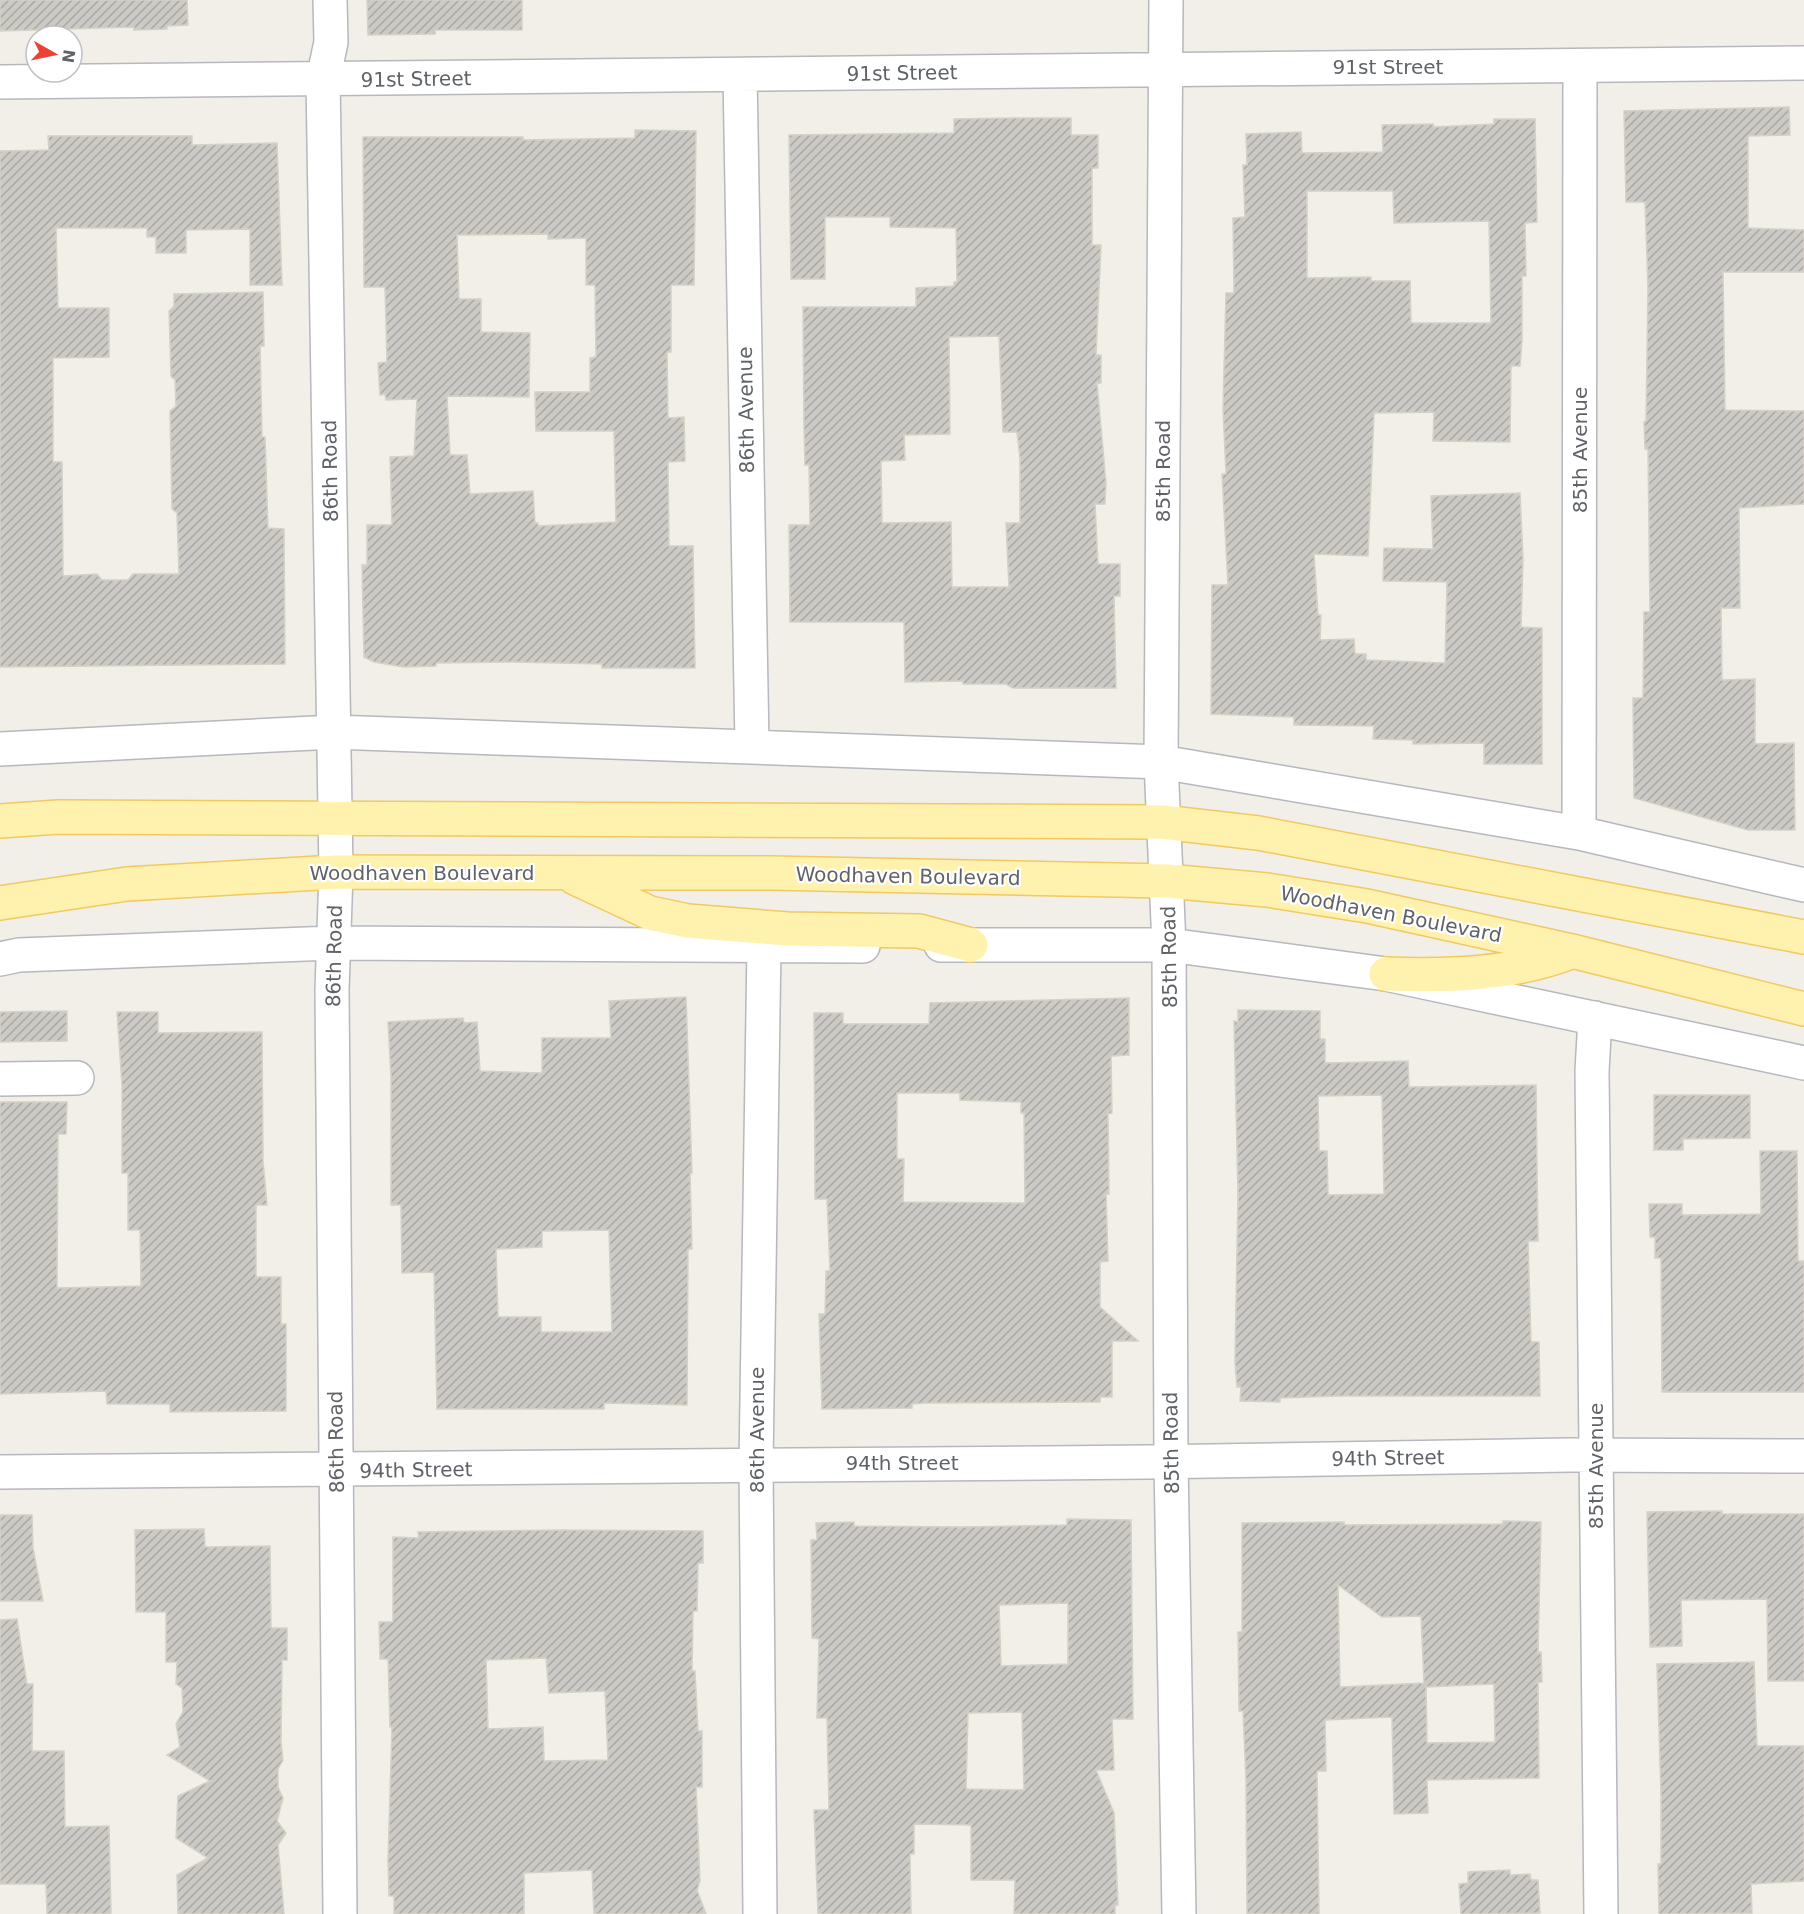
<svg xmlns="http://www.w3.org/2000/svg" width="1804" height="1914" viewBox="0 0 1804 1914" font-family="'DejaVu Sans',sans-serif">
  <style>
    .building { fill: url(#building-hatch); stroke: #d6d1c6; stroke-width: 1.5; fill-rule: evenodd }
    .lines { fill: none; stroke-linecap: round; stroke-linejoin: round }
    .minor-casing { stroke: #b5b8bc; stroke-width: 36 }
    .major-casing { stroke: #f2c960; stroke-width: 36 }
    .minor { stroke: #fff; stroke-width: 33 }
    .major { stroke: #fff2af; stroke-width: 33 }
    .labels { text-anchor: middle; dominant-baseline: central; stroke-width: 4.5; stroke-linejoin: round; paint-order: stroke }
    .street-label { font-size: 20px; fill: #5f6368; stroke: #fff }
  </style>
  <defs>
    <pattern id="building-hatch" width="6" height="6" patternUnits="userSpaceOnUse" patternTransform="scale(1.5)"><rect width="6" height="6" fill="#cccac5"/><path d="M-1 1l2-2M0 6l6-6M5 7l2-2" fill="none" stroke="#a9a8a4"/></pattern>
  </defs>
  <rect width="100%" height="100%" fill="#f1efe8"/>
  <path class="building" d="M0,0h187l1,25 -21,1v3l-33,1v-3l-134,4z
    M367,0h155v30h-87v4l-67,1z
    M1789,107l1,28 -42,1v92l56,2v42h-81l2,138 79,1v93l-65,4 1,100h-19l1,72 33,-1v65l39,-1 1,87h-47l-114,-32 -1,-100h10l1,-86h6l-2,-163h-3l-1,-27 2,-1 2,-133 -3,-86h-19l-2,-91z
    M1010,118h61v17h27v33h-6v77h9l-5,110h5v28h-4l9,100 -1,21h-10l3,60h22v32h-6l2,92h-103l-7,-4h-43v-3l-58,1 -1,-60h-114l-1,-97h21l-1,-60h-4l-1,-36 -1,-122h113v-19l38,-2v-4h3l-1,-54 -66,-1v-10h-65v62h-34l-2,-144 165,-2v-14zM999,336l4,96h14l3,27v64h-14l3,64h-57l-1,-65 -69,1 -1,-62 24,-1 -1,-25 46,-1 -1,-97z
    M1494,119h41l2,103 -12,1 1,53h-4v65l-2,25h-9l-1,76 -77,-1 1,-29 -60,1 -6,143 -54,-2 4,61h3l-1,25 34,-1 1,15h11v6l79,3 2,-81 -64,-1 1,-33 49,1 -2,-53 89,-3 3,66 -2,68 21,1v136h-58v-21l-71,1v-4l-40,-1 1,-13 -80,-1v-8l-83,-3 1,-129h16l-6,-111h4l-3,-65 3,-116h8l-1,-75 12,-1 -2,-52h4l-1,-31 55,-2 1,21 81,-1 -1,-27 51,-1 1,3 60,-3zM1307,191h86l1,32 95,-2 2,102h-80l-1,-42h-39v-4l-64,1z
    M635,130l61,1 -2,154h-23v67h-4l1,66 16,-1 1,44 -17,1 1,84h24l2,122h-93v-4l-88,-2 -78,1v3l-32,1 -30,-5 -10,-5 -2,-92h5v-40h25l-2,-68 24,-1 3,-57 -31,1 -1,-6 -5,1 -2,-32 9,-1 -2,-75h-21l-1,-150h160v3l112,-2zM548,234v5l38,-1v47h9l1,72 -6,1v34h-55l1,39h78l2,91 -78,4v-3h-3l-2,-32 -63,3 -3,-39h-17l-3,-59 82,1 1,-64 -49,-1v-33h-22l-2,-64z
    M48,136h144v9l85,-2 5,142h-32v-56l-64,1v23h-30v-16h-9v-9h-91l2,80h51v49l-56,1v104h9l1,114 34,-2 5,6h26l5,-6h46l-2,-61 -5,-4 -2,-98 6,-5 -1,-26 -4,-4 -2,-65 5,-5v-12l89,-2 1,54h-4l2,91h3l3,91 16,1 1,135 -285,3v-516l49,-1z
    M686,997l6,176h-2l2,76h-4l-1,156 -83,-2v6h-167l-3,-137 -32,1 -1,-68h-10v-129l-3,-54 75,-4 1,5 13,-1 3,49 62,2v-35h69l-2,-37zM609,1230l3,102h-71v-15h-43l-2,-68 46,-2v-16z
    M1129,998v57l-18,1 1,57 -4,1 1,80h-3l2,67 -8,1v45l38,34h-26v56h-12v5l-175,1 -13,1v4l-90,1 -3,-95h6l1,-43h4l-3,-72h-12l-1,-186h29v11h86l1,-21zM897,1093h63v7l61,2v11h3l1,90 -122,-1 1,-43h-7z
    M1238,1010l82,1v28h5v24l83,-2 1,26 127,-2 2,156h-10l3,101h8l1,54h-204l-56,2v4l-40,-1 1,-14h-4l-2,-25 3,-169 -4,-172 4,1zM1382,1095l2,99 -56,1 -1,-44h-8l-1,-55z
    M67,1011v30l-67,1v-30z
    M117,1012h41v21l104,-1 1,129 4,44h-11v72h25v47h5v87l-116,1v-8h-63l-1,-13 -106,3v-292h67l-1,32h-8l-1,154 84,-2 -1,-56h-12v-57h-6v-88z
    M1654,1095h96v43l-67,1v11h-29z
    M1760,1151h37l1,110h6v131h-142l-1,-134h-6v-21h-5l-1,-33h33v11l79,-1z
    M1722,1511v3h82v167h-36l-1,-82 -86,1 1,46 -32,1 -3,-135z
    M0,1515h32l1,33 10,53h-43z
    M1067,1519l64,1 2,199h-21l2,51h-18l18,43 4,92h-3v9h-101l1,-34h-44v-55l-57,-1v30h-4l1,60h-93l-4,-104h15l-2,-92h-10l2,-79 -7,-1 -1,-98h6l-1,-17 38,-1v4l108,1 105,-2zM1068,1603v61l-67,2 -2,-61zM1022,1712l2,78 -58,-1 2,-76z
    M1503,1521l38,1 -3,131 3,-1 1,30h-4l1,96 -112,2 1,33 -34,1 -2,-97 -67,3 1,51h-9l2,143h-72l-1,-133 -3,-70h-4l-1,-79h4v-109l102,-1v3l159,-1zM1338,1585l44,32 39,-1 3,67 -84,4zM1494,1684l1,58 -68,1 -1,-56z
    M204,1529l1,18 65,-1 1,82h16v32h-5l-1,83 2,17 -5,9v18l5,11 -6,23 9,12 -8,12 6,69h-106l-1,-39 31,-17 -32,-20 2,-42 32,-15 -43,-26 13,-8 -4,-23 7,-12 -1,-24 -6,-4 1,-22h-11v-50h-30l-1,-82z
    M559,1530l144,1v32h-5l-1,48h-4l-1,60h3l3,60h4v56h-6l4,94 -3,9 9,24h-112l-2,-44 -68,3v41h-130v-18h-5l-1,-36 4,-133h-2l-2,-68h-8l-1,-37h14v-85l26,1 -1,-6zM546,1658l3,35 56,-2 3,69 -64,1 -1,-34 -55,2 -2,-69z
    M17,1619l10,65h6l-1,67h32l1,76 44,-1 2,88h-64l-1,-30h-46v-264z
    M1754,1662l3,84h47v135l-53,3 1,29 -93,1 -1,-50h3v-69l-4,-131z
    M1510,1870v5l20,-1 1,6h7l2,33 -79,1 -2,-30 9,-1v-11z"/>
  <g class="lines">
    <g class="minor-casing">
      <path id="minor" d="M330,0l1,42 -8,38 13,792 -4,118 8,924
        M1166,0l-5,762 8,183 2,517 8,452
        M740,75l12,670
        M0,82l1804,-19
        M0,749l334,-17 827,30 418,71 225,52
        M1579,833l1,-767
        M941,945h228l217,29 418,89
        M0,959l19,-4 313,-12 531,3
        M1595,1018l-3,53 9,843
        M0,1079l77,-1
        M0,1472l1149,-10 421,-7 234,1
        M760,1914l-4,-450 8,-518"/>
    </g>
    <g class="major-casing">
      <path id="major" d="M0,821l58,-4 1104,5 96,11 546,104
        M575,878l75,35 38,8 99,8 132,2 52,14
        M0,903l127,-19 209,-12 434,1 397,8 100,9 100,16 205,45 232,58
        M1386,974c61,2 124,1 182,-21"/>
    </g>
    <use href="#minor" class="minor"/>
    <use href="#major" class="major"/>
  </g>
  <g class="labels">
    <g class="street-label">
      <text x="1388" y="67">91st Street</text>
      <text transform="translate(902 73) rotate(-1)">91st Street</text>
      <text transform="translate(416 79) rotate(-1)">91st Street</text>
      <text transform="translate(746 410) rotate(-91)">86th Avenue</text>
      <text transform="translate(1580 450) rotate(-90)">85th Avenue</text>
      <text transform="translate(330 471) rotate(-91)">86th Road</text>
      <text transform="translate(1163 471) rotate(-90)">85th Road</text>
      <text x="422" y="873">Woodhaven Boulevard</text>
      <text transform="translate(908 876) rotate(1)">Woodhaven Boulevard</text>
      <text transform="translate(1391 914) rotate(11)">Woodhaven Boulevard</text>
      <text transform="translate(334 956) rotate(-89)">86th Road</text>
      <text transform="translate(1169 957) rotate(-91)">85th Road</text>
      <text transform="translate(757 1430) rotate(-90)">86th Avenue</text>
      <text transform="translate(336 1442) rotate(-91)">86th Road</text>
      <text transform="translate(1171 1443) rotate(-91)">85th Road</text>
      <text transform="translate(1388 1458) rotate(-1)">94th Street</text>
      <text x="902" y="1463">94th Street</text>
      <text transform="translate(1596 1466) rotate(-90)">85th Avenue</text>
      <text transform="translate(416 1470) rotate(-1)">94th Street</text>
    </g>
  </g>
  <g transform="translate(54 54) rotate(99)"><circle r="28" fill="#ffffff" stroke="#bfc1c3" stroke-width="1.5"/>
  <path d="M0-4.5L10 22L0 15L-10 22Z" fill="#ea4335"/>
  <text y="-9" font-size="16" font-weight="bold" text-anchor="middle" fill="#5f6368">N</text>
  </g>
</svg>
